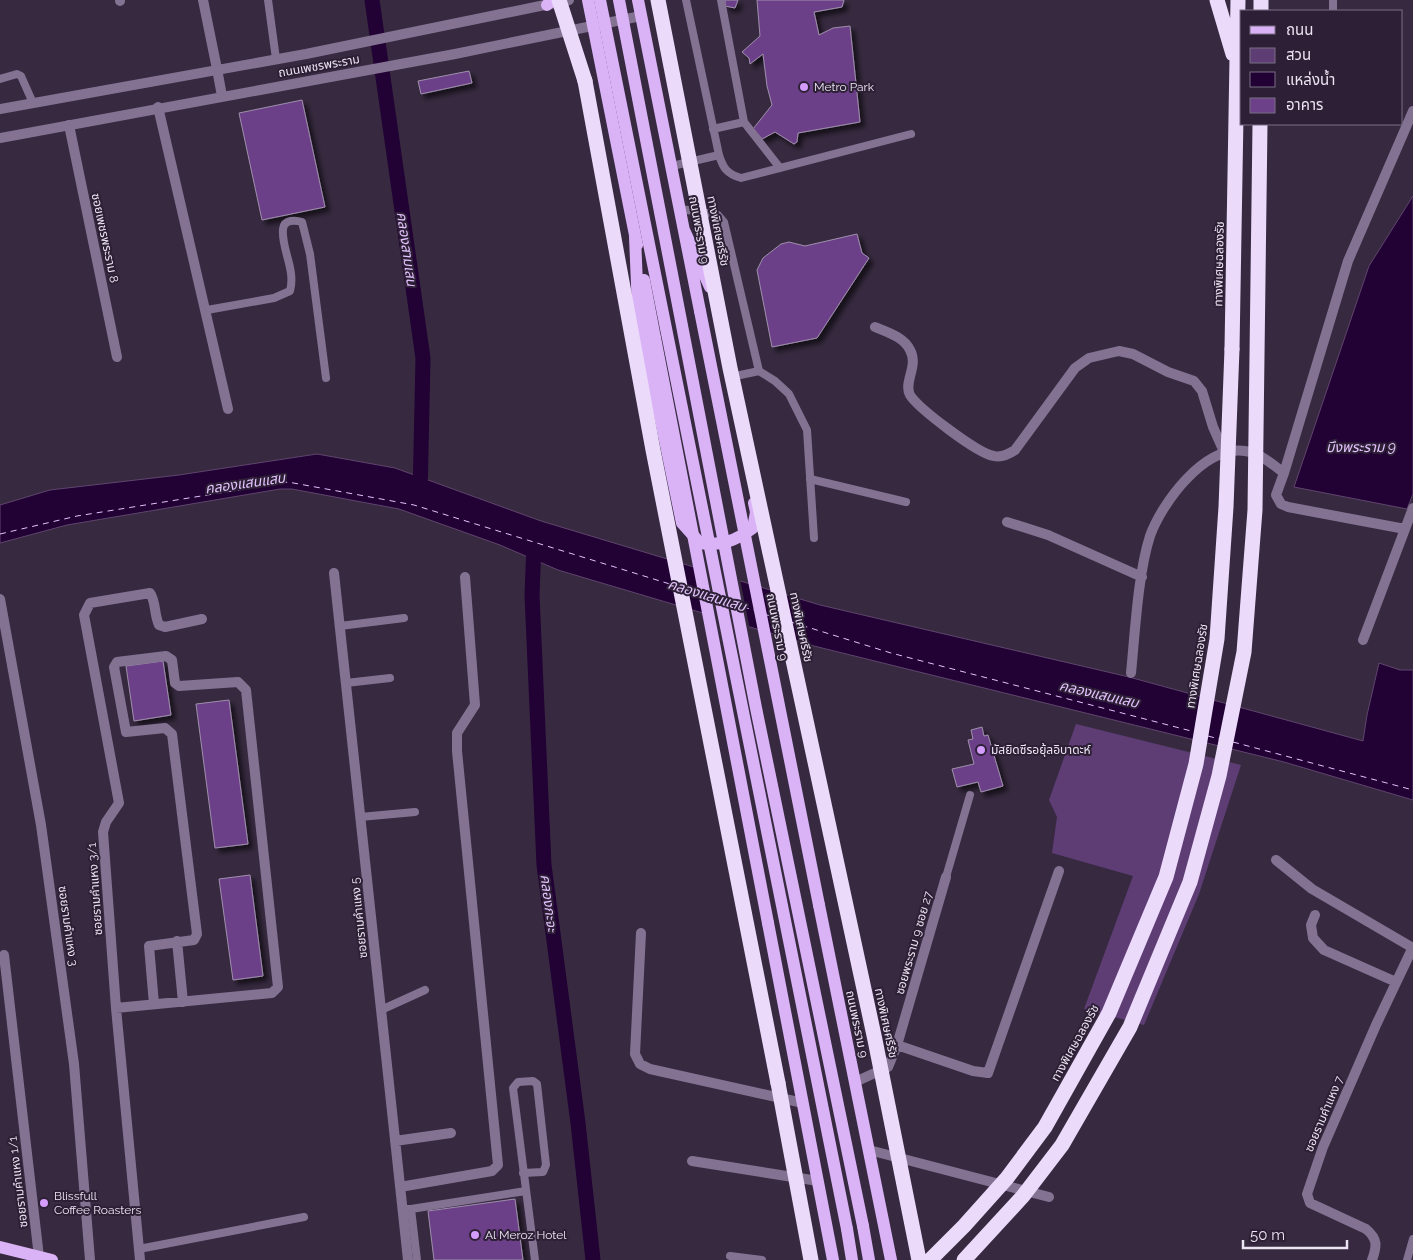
<svg xmlns="http://www.w3.org/2000/svg" width="1413" height="1260" viewBox="0 0 1413 1260" font-family="Raleway,'Noto Sans Thai',sans-serif">
  <style>
    .green { fill: #5e3d75 }
    .water { fill: #220134; stroke: #5f456d }
    .pier { fill: #372a40 }
    .lines { fill: none; stroke-linecap: round; stroke-linejoin: round }
    .canal { stroke: #220134; stroke-width: 15 }
    .ferry { stroke: #e4c2fe; stroke-width: 1; stroke-dasharray: 6 5; stroke-linecap: butt }
    .building { fill: #6c4189; stroke: #9f8fab; filter: url(#shadow) }
    .service { stroke: #847293; stroke-width: 8 }
    .minor { stroke: #847293; stroke-width: 10 }
    .tertiary { stroke: #847293; stroke-width: 10 }
    .primary { stroke: #dab3f7; stroke-width: 12 }
    .motorway { stroke: #ecdafb; stroke-width: 15 }
    .primary-bridge { stroke: #dab3f7; stroke-width: 12 }
    .motorway-bridge { stroke: #ecdafb; stroke-width: 15 }
    .poi-dot { fill: #d49cfc; stroke: #2d2036; stroke-width: 2 }
    .labels { text-anchor: middle; dominant-baseline: central; stroke-width: 4; stroke-linejoin: round; paint-order: stroke }
    .street-label { font-size: 12px; fill: #ece4f3; stroke: #2d2036 }
    .poi-label { font-size: 12px; fill: #ece4f3; stroke: #2d2036; text-anchor: start }
    .water-label { font-size: 14px; font-style: italic; fill: #e4c2fe; stroke: #2d2036 }
  </style>
  <defs>
    <filter id="shadow"><feDropShadow dx="4.5" dy="4.5" stdDeviation="2.5" flood-color="#0009"/></filter>
  </defs>
  <rect width="100%" height="100%" fill="#372a40"/>
  <path class="green" d="M1076,724l165,41 -42,129 -55,131 -60,-16 49,-133 -81,-23 5,-36 -8,-17z"/>
  <path class="water" d="M1413,196v298l-6,15 -113,-22 75,-221z
    M317,454l78,14 146,53 279,84 309,72 234,64 4,-26 12,-52 21,7h13v130l-129,-38 -470,-116 -256,-76 -58,-25 -101,-36 -107,-20h-12l-213,36 -67,18v-38l50,-15 129,-15z"/>
  <path class="pier" d="M704,568l36,11 10,51 -36,-11z"/>
  <g class="lines">
    <path class="canal" d="M372,0l51,358 -3,140
      M534,544l-2,51 12,270 34,258 15,137"/>
    <path class="ferry" d="M0,534l77,-18 211,-34 126,23 259,80
      M689,590l10,3
      M743,607l11,3
      M767,615l8,2
      M791,622l100,31 304,79
      M1208,736l11,3
      M1233,742l180,48"/>
  </g>
  <path class="building" d="M725,0h13l-3,8 -10,-2z
    M757,0h87l-2,7 -28,5 5,23 14,-7 17,-2 10,96 -62,11 -1,9 -3,2 -19,-12 -13,7 -9,-10 19,-24 -5,-19 -4,-32 -13,10 -1,-6 -7,-6 18,-16z
    M469,71l3,12 -51,11 -3,-13z
    M302,100l23,107 -63,13 -23,-107z
    M857,234l5,19 7,5 -52,80 -45,9 -15,-77 6,-12 18,-14 8,-2 16,4z
    M163,661l8,54 -37,6 -8,-55z
    M229,700l19,144 -33,4 -19,-144z
    M982,727l2,9 4,-1 15,51 -22,6 -3,-10 -21,5 -5,-18 22,-5 -6,-24 5,-1 -2,-9z
    M250,875l13,101 -30,4 -14,-101z
    M515,1199l8,61h-89l-6,-49z"/>
  <g class="lines">
    <path class="service" d="M268,0l8,59
      M686,0l33,155c4,13 8,19 22,23l170,-44
      M721,0l23,122 36,46
      M1333,11v-11
      M0,79l17,-5 4,2 12,27
      M713,129l31,-7
      M672,166l47,-11
      M681,209l37,6 6,7 35,149
      M207,310l67,-12 16,-7c6,-22 -9,-42 -7,-62 1,-10 13,-9 19,-7l8,32 16,124
      M731,377l28,-6 16,10 14,13 18,36 7,108
      M810,479l96,23
      M340,626l64,-8
      M346,683l44,-5
      M360,817l55,-5
      M946,877l24,-82
      M381,1010l44,-20
      M523,1173l20,-1 3,-7 -9,-81 -4,-3 -15,1 -5,6 22,172
      M407,1209h4l6,51
      M411,1209l115,-18
      M139,1249l165,-32
      M730,1256l32,4
      M1407,1260l6,-21"/>
    <path class="minor" d="M120,0v1
      M203,0l14,69
      M158,107l70,302
      M69,125l48,232
      M875,327c12,5 29,10 35,23 9,16 -7,32 0,45 8,13 68,59 84,61 8,2 15,-2 21,-6l60,-82 14,-10 30,-7 14,3 35,18 26,9 8,10 11,36 12,27
      M1007,522l41,13 94,42
      M1405,529l-117,-22 -7,-3 -5,-9 8,-22 64,-212 65,-150
      M334,573l74,687
      M0,599l41,226 33,239 16,196
      M1363,640l50,-132
      M1131,673c4,-40 7,-100 19,-137 12,-33 54,-91 95,-85 15,2 27,13 39,22
      M1276,860l36,29 101,59
      M1315,915l-4,10 2,13 11,12 72,32
      M641,933l-6,121 5,10 10,5 153,34
      M177,941l6,61
      M4,955l35,302
      M116,1008l156,-15 6,-6 -32,-297 -8,-8 -59,4 -4,-3 -3,-23 -6,-4 -49,6 -3,5 12,65 39,-4 7,6 25,200 -3,6 -45,6 5,58
      M897,1045l76,26 15,2 71,-202
      M855,1082l33,-15 9,-22 49,-168
      M395,1141l56,-8
      M869,1150l180,47
      M692,1161l126,20
      M400,1187l92,-16 6,-6 -41,-414v-18l18,-28 -10,-128
      M140,1260l-24,-252 -13,-176 3,-10 13,-19 -35,-188 6,-12 60,-10c6,8 4,22 9,32l6,2 37,-8
      M1372,1260c5,-14 6,-21 -6,-31l-56,-26 -3,-9 16,-47 53,-122 37,-78"/>
    <path class="tertiary" d="M217,69l5,27
      M0,109l306,-55 263,-54
      M0,138l455,-84 186,-38"/>
    <path class="primary" d="M588,0l49,245
      M638,0l62,311
      M547,5l6,-5
      M684,230l26,57
      M635,237l3,72 44,214 18,20c22,3 35,-2 53,-15l3,-16 -2,-9
      M644,280l11,58
      M819,905l72,355
      M768,923l65,337
      M863,1226l6,34
      M847,1229l5,31
      M0,1247l52,13"/>
    <path class="motorway" d="M1217,0l16,54
      M1261,11v-11
      M585,81l68,369 125,633
      M1232,349l6,-349"/>
    <path class="primary-bridge" d="M600,0l247,1229
      M619,0l137,708 107,518
      M700,311l119,594
      M655,338l113,585"/>
    <path class="motorway-bridge" d="M559,0l26,81
      M658,0l72,368 145,672 44,220
      M778,1083l33,177
      M930,1260l34,-34 43,-48 38,-51 64,-114 57,-136 30,-113 21,-125 9,-132 6,-158
      M964,1260l59,-64 39,-51 68,-118 60,-145 29,-106 25,-124 11,-142 5,-386"/>
  </g>
  <g class="poi-dot">
    <circle cx="804" cy="87" r="5"/>
    <circle cx="981" cy="750" r="5"/>
    <circle cx="44" cy="1203" r="5"/>
    <circle cx="475" cy="1235" r="5"/>
  </g>
  <g class="labels">
    <g class="street-label">
      <text transform="translate(319 66) rotate(-10)">ถนนเพชรพระราม</text>
      <text transform="translate(699 230) rotate(80)">ถนนพระราม 9</text>
      <text transform="translate(718 231) rotate(79)">ทางพิเศษศรีรัช</text>
      <text transform="translate(105 238) rotate(78)">ซอยเพชรพระราม 8</text>
      <text transform="translate(1219 264) rotate(-89)">ทางพิเศษฉลองรัช</text>
      <text transform="translate(777 627) rotate(79)">ถนนพระราม 9</text>
      <text transform="translate(801 627) rotate(78)">ทางพิเศษศรีรัช</text>
      <text transform="translate(1197 666) rotate(-81)">ทางพิเศษฉลองรัช</text>
      <text transform="translate(95 889) rotate(-94)">ซอยรามคำแหง 3/1</text>
      <text transform="translate(359 918) rotate(-96)">ซอยรามคำแหง 5</text>
      <text transform="translate(68 926) rotate(82)">ซอยรามคำแหง 3</text>
      <text transform="translate(914 943) rotate(-74)">ซอยพระราม 9 ซอย 27</text>
      <text transform="translate(886 1023) rotate(78)">ทางพิเศษศรีรัช</text>
      <text transform="translate(857 1024) rotate(78)">ถนนพระราม 9</text>
      <text transform="translate(1075 1043) rotate(-61)">ทางพิเศษฉลองรัช</text>
      <text transform="translate(1324 1114) rotate(-67)">ซอยรามคำแหง 7</text>
      <text transform="translate(18 1182) rotate(-97)">ซอยรามคำแหง 1/1</text>
    </g>
    <g class="poi-label">
      <text x="814" y="87">Metro Park</text>
      <text x="991" y="750">มัสยิดซีรอยุ้ลอิบาดะห์</text>
      <text x="54" y="1196">Blissfull<tspan x="54" dy="14">Coffee Roasters</tspan></text>
      <text x="485" y="1235">Al Meroz Hotel</text>
    </g>
    <g class="water-label">
      <text transform="translate(407 249) rotate(82)">คลองสามเสน</text>
      <text x="1361" y="447">บึงพระราม 9</text>
      <text transform="translate(245 483) rotate(-8)">คลองแสนแสบ</text>
      <text transform="translate(707 595) rotate(17)">คลองแสนแสบ</text>
      <text transform="translate(1099 694) rotate(13)">คลองแสนแสบ</text>
      <text transform="translate(549 903) rotate(83)">คลองกะจะ</text>
    </g>
  </g>
  <rect x="1240" y="10" width="162" height="115" fill="#2d2036" stroke="#796e82"/>
  <rect x="1250" y="26" width="25" height="8" fill="#dab3f7" stroke="#796e82"/>
  <text x="1286" y="35" font-size="15" fill="#ece4f3">ถนน</text>
  <rect x="1250" y="48" width="25" height="15" fill="#5e3d75" stroke="#796e82"/>
  <text x="1286" y="60" font-size="15" fill="#ece4f3">สวน</text>
  <rect x="1250" y="72" width="25" height="15" fill="#220134" stroke="#796e82"/>
  <text x="1286" y="85" font-size="15" fill="#ece4f3">แหล่งน้ำ</text>
  <rect x="1250" y="98" width="25" height="15" fill="#6c4189" stroke="#796e82"/>
  <text x="1286" y="110" font-size="15" fill="#ece4f3">อาคาร</text>
  <path d="M1243 1240v8h104v-8" fill="none" stroke="#ece4f3" stroke-width="2.5"/>
  <text x="1250" y="1240" font-size="15" fill="#ece4f3" stroke="#2d2036" stroke-width="4" paint-order="stroke">50 m</text>
</svg>
